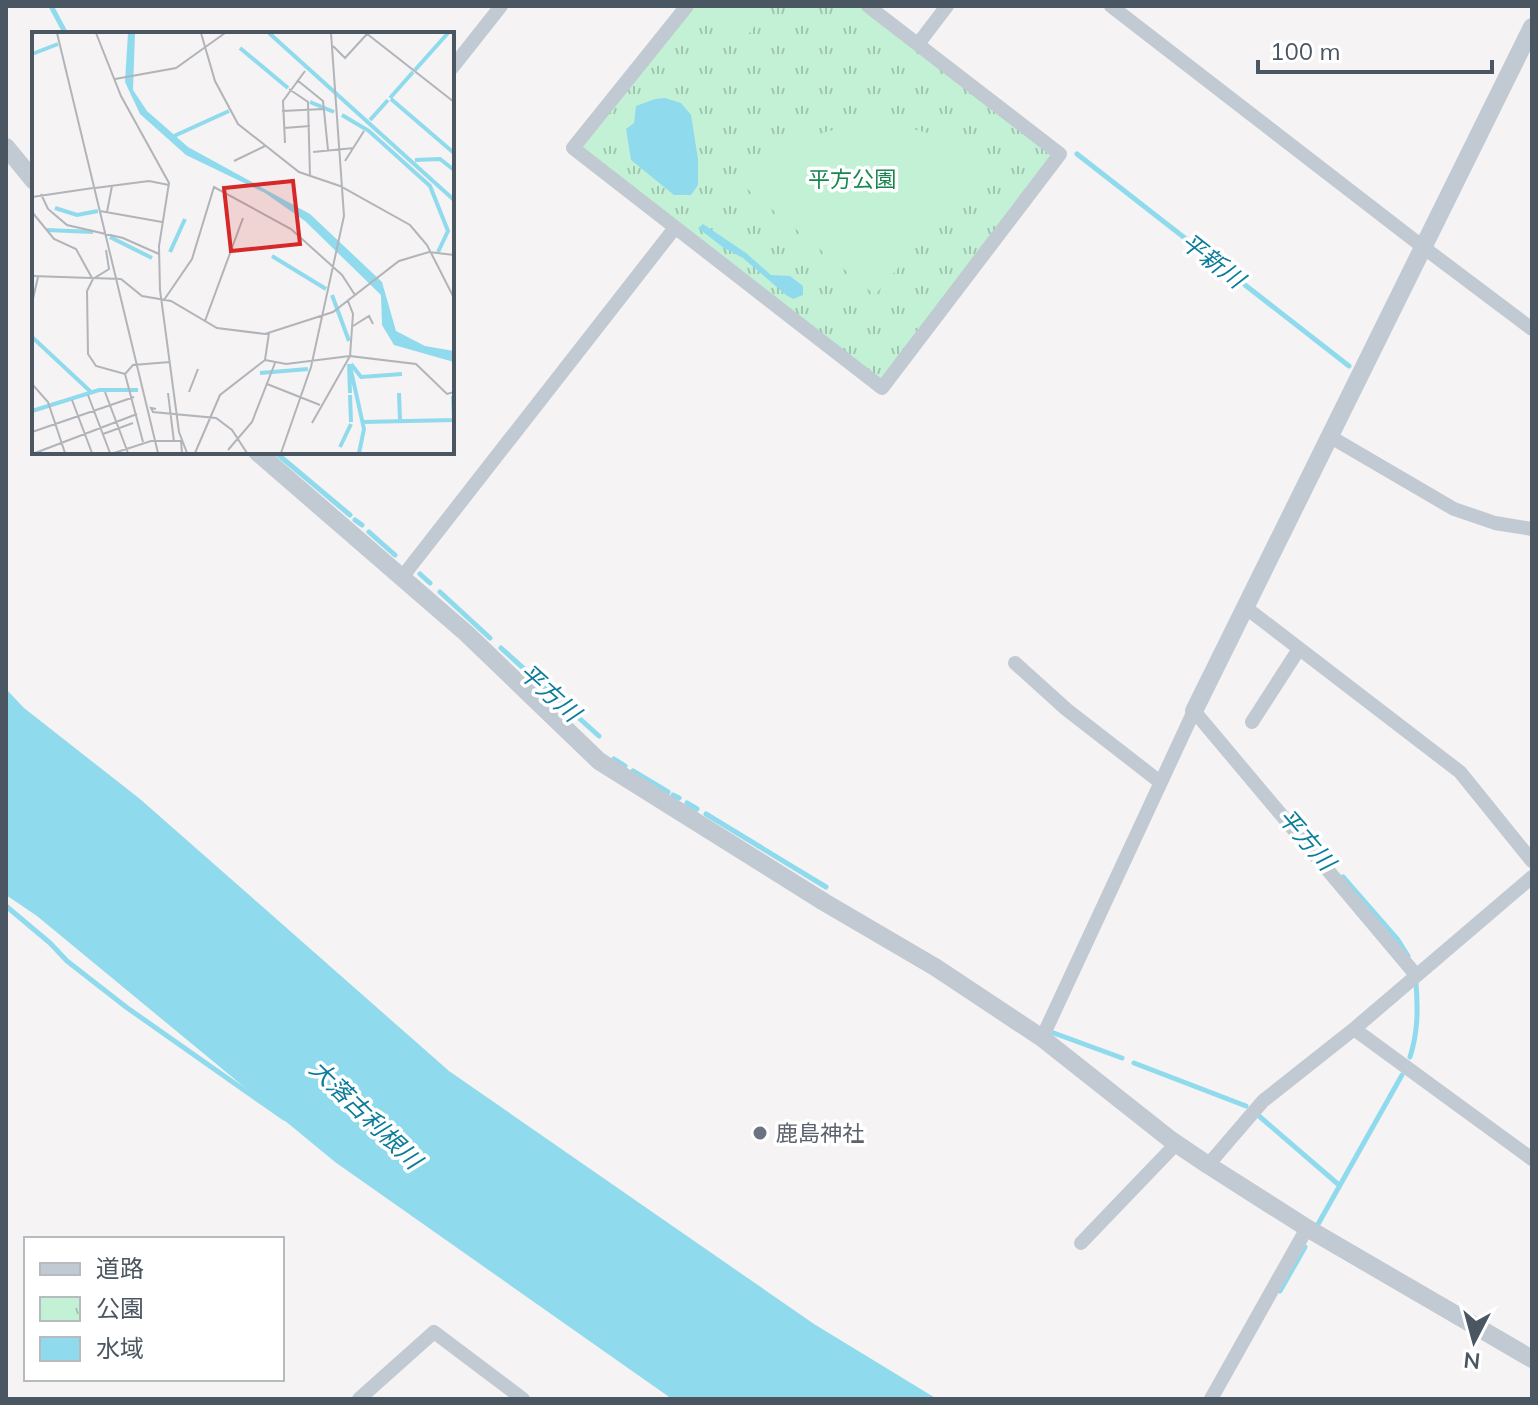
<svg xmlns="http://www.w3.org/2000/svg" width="1538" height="1405" viewBox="0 0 1538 1405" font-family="Mulish,'Noto Sans JP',sans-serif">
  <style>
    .park { fill: url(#park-tufts) }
    .garden { fill: #c3f1d5 }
    .water { fill: #90daee }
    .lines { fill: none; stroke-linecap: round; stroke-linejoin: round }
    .stream { stroke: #90daee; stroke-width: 5 }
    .minor { stroke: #c1cad2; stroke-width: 14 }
    .tertiary { stroke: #c1cad2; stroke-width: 18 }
    .worship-dot { fill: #6b7280; stroke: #fff; stroke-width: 3 }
    .labels { text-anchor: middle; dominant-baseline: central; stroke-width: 7; stroke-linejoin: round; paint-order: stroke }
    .park-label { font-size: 22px; fill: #17864f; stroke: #fff }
    .worship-label { font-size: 22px; fill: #5b616d; stroke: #fff; text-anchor: start }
    .water-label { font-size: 24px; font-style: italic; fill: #0c7c9b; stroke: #fff }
    .inset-river { fill: none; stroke: #90daee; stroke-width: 4 }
    .inset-road { fill: none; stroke: #b1b4b9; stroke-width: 2 }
    .view { fill: #d62828; fill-opacity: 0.15; stroke: #d62828; stroke-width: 4 }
    .inset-edge { fill: none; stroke: #4a5661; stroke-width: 4 }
  </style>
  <defs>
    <pattern id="park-tufts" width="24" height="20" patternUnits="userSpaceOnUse" patternTransform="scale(2)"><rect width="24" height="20" fill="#c3f1d5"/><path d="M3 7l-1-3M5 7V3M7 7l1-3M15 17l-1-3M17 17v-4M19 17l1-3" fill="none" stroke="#a0c6b0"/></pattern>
  </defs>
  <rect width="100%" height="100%" fill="#f5f3f3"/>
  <path class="park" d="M687,6h181l192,148 -178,234 -309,-240z"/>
  <path class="garden" d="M703,6h68l-29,36 -41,-33z
    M883,124c40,5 72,15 103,42l-111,129 -136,-113c6,-8 16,-13 25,-19 39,-27 71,-38 119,-39z"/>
  <path class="water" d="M665,98l16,5 10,12 7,44v26l-7,10h-17l-43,-35 -5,-31 8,-6 2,-17 19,-7z
    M703,224l43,29 25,22 19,1 13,10v9l-10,4 -7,-4 -43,-37 -19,-10 -26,-20z
    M6,689l18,19 116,91 309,272 365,253 123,75h-265l-337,-237 -298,-246 -31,-21z"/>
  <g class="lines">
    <path class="stream" d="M51,6l15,28
      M1077,154l272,212
      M275,452l75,63
      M355,520l7,5
      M369,532l26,23
      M420,574l10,9
      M440,592l50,46
      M501,648l98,88
      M614,759l11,7
      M633,771l35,21
      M673,795l6,3
      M687,803l10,6
      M706,814l120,73
      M1343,877l55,63 10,16
      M6,906l44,37 17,18 59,46 158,111
      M1051,1032l71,26
      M1410,1057c8,-25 8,-48 6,-74
      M1134,1063l112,43
      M1259,1116l80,69
      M1317,1226l85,-151
      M1280,1291l25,-44"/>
    <path class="minor" d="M687,6l-114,142 309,240 178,-234 -192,-148
      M1111,6l312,241 109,82
      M918,44l29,-38
      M452,68l49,-62
      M1329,436l125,73 41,14 37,6
      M403,576l271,-347
      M1245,607l215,165 72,89
      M1015,663l51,46 94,73
      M1252,722l47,-73
      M1354,1029l178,130
      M1042,1038l152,-327 222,264
      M1208,1165l55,-64 91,-72 178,-152
      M1081,1243l95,-99
      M359,1399l75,-67 89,67
      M1211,1399l96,-171"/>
    <path class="tertiary" d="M6,147l28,34
      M257,452l209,181 133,128 225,141 111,65 107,71 129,102 37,25 99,63 225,131
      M1194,711l338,-684"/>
  </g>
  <circle class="worship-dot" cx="760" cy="1133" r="8"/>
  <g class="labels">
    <g class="park-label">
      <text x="852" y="179">平方公園</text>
    </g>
    <g class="worship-label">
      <text x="776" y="1133">鹿島神社</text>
    </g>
    <g class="water-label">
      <text transform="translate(1213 260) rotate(38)">平新川</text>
      <text transform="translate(550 692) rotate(42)">平方川</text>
      <text transform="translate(1307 839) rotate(49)">平方川</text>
      <text transform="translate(366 1114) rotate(44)">大落古利根川</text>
    </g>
  </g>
  <g transform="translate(32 32)">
    <rect width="422" height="422" fill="#f5f3f3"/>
    <path d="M96,1h7l-2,57 14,21 41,36 122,67 72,68 14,49 29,15 29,5v11l-60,-17 -12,-20 -1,-30 -76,-74 -40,-28 -79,-38 -46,-41 -15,-32z" fill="#90daee"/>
    <path class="inset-river" d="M237,1l185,167M208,16l48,40M0,22l26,-10M383,38l33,-37M358,66l23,-26M359,67l63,54M278,70l24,10M310,83l27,16 61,55 18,45 -10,21M338,88l18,-20M142,104l55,-25M383,128l25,-1 14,11M23,176l22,7 21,-4M15,198l46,2M78,205l42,21M138,220l15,-33M240,224l54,33M300,263l17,46M0,305l59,55M317,332l1,29M319,332l10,13 41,-3M318,334l14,63 -5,24M228,341l48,-4M367,361l1,27M318,363l1,27M421,364l1,24M0,379l67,-21h39M330,390l92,-2M308,415l11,-23"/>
    <path class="inset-road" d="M25,1l101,420M64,1l25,63 48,87 -10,63 1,44 19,142 8,21M169,1l14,48 23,43 61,48 41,14 70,39 17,20 27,53M334,1l88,69M301,14l12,12 22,-24M0,34v100M83,47l61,-11 49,-35M265,48l26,21 5,49M257,57l19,13 2,74M250,79l42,-2M252,96l26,-2M253,111l-2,-42 22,-30M281,120l41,-4M202,129l31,-15M313,129l19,-30M63,156l54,-7 20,4M9,162l7,15 19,16 56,13 36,16M0,165l61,-9M68,179l62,11M0,180l22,27 22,10 16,29M75,180l5,-26M74,218l3,19 -16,10 -6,12 1,63 8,12 29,8M0,244l89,3 21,17 29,5 46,27 48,6 68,-22 66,-51 30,-9 25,3M132,268l28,-41 22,-72 77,42 51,46 13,20M316,269l5,13 -3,42 66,8 31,30 7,-2M0,271l6,-26M173,289l38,-103M321,294l16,-10 4,8M233,328l21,4 64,-8 -38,67M93,342l18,68M93,342l8,-9 37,-3M0,352l16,18 17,51M235,352l53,21M73,360l23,61M157,360l9,-23M136,361l6,49M56,363l22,58M40,368l20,53M124,377l-5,-1 2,4 63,6 16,12 15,23M0,400l102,-35M71,402l30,-11M196,418l24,-28 23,-59M3,421l102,-39M82,421l37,-12h30l1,12M163,421l25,-58 45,-35 4,-27M249,421l30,-86 33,-151 -13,-183"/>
    <path class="view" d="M261,149l7,63 -69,7 -7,-63z"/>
    <rect width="422" height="422" class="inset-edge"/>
  </g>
  <rect width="1538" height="1405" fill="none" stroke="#4a5661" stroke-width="16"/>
  <rect x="24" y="1237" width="260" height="144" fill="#ffffff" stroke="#b7bbc0" stroke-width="2"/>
  <rect x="40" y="1263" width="40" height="12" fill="#c1cad2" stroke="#b7bbc0" stroke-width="2"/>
  <text x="96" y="1277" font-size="24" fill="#4a5661">道路</text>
  <rect x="40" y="1297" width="40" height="24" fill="url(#park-tufts)" stroke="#b7bbc0" stroke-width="2"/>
  <text x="96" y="1317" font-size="24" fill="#4a5661">公園</text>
  <rect x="40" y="1337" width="40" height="24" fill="#90daee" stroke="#b7bbc0" stroke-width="2"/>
  <text x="96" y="1357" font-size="24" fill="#4a5661">水域</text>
  <g transform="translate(1474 1341) rotate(186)" stroke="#ffffff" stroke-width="6" paint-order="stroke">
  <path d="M0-6L14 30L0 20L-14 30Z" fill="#4a5661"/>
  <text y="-12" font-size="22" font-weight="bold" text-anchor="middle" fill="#4a5661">N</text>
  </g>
  <path d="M1258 60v12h234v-12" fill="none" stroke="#4a5661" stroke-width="4"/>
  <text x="1270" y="60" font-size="24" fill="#4a5661" stroke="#ffffff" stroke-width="6" paint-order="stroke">100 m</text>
</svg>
